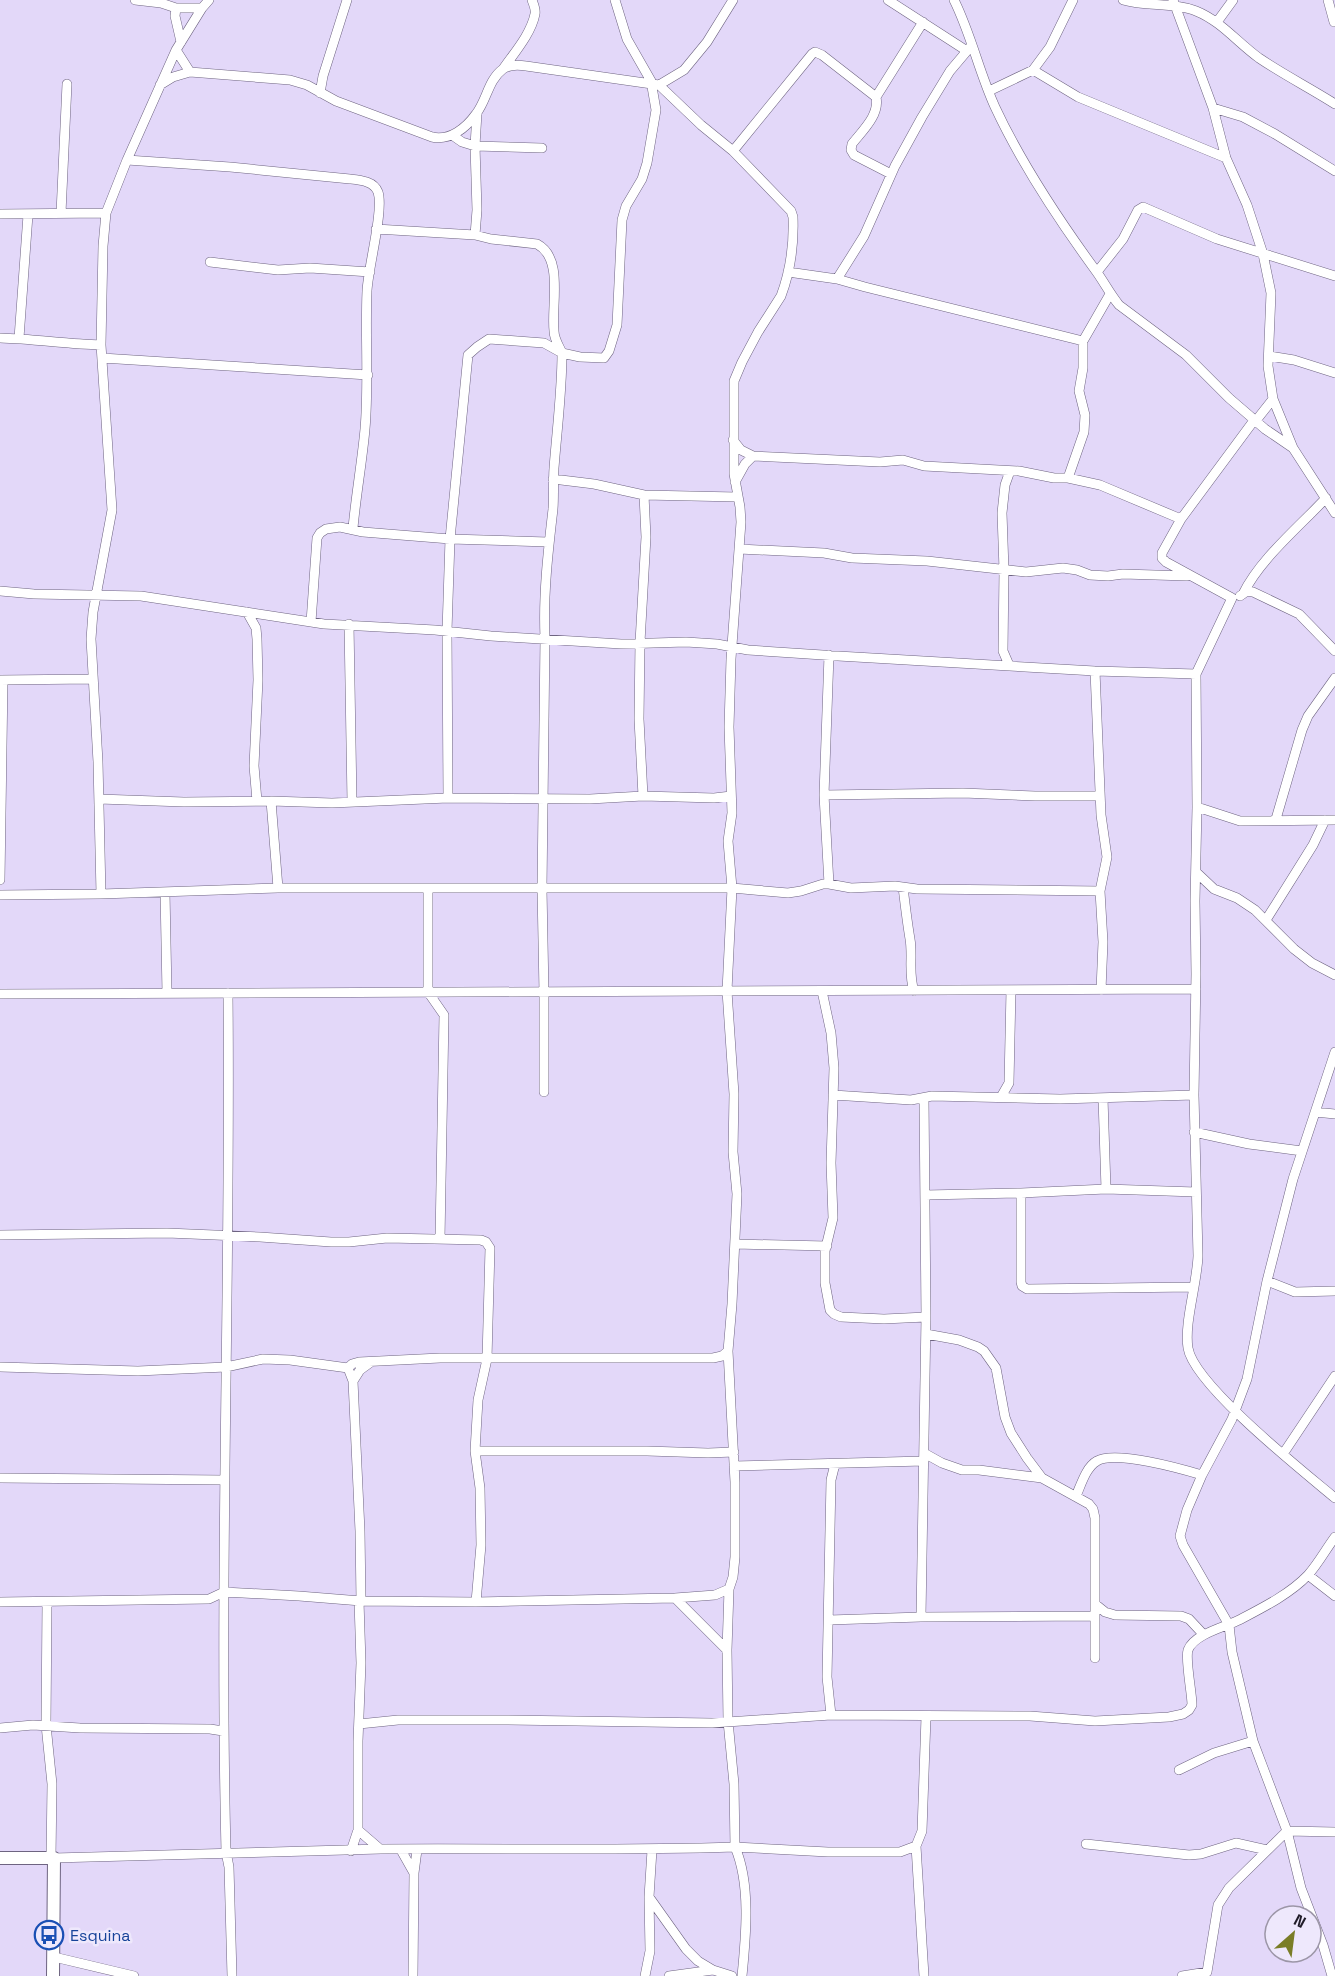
<svg xmlns="http://www.w3.org/2000/svg" width="1335" height="1976" viewBox="0 0 1335 1976" font-family="'Space Grotesk',sans-serif">
  <style>
    .lines { fill: none; stroke-linecap: round; stroke-linejoin: round }
    .minor-casing { stroke: #6e6481; stroke-width: 10 }
    .tertiary-casing { stroke: #6e6481; stroke-width: 14 }
    .minor { stroke: #fff; stroke-width: 9 }
    .tertiary { stroke: #fff; stroke-width: 12 }
    .labels { text-anchor: middle; dominant-baseline: central; stroke-width: 5; stroke-linejoin: round; paint-order: stroke }
    .transit-label { font-size: 16px; fill: #164399; stroke: #eee8fc; text-anchor: start }
  </style>
  <rect width="100%" height="100%" fill="#e3d8f9"/>
  <g class="lines">
    <g class="minor-casing">
      <path id="minor" d="M135,0l26,3 15,5h26
        M888,0l79,51
        M954,0c17,34 25,72 41,107 27,58 63,112 101,164 8,11 14,23 23,34l67,50 43,43 36,31 28,19
        M1123,0c23,7 50,2 73,11 25,10 42,32 63,47 25,17 51,30 76,46
        M1173,0l40,108 13,50 21,47 16,49 8,39 -3,73 5,33 20,49 42,65
        M1328,0l6,22
        M176,8l-1,8 6,26
        M1217,22l16,-22
        M176,50l14,22
        M503,69c11,-16 28,-35 32,-55 1,-4 -1,-9 -3,-14
        M1033,70l45,27 148,61
        M160,85l13,-8 17,-5 100,8 17,5 29,16 96,36c18,4 34,-9 44,-23 11,-14 12,-34 27,-45 7,-5 16,-4 23,-3l133,19 42,40 32,26 58,60 2,6c1,26 -3,55 -12,79l-23,36 -16,30 -8,19v93l6,33 1,15 -10,137 -2,68 3,86 -4,28 4,47 -5,103 7,103 -1,58 4,42 -5,110 -4,47 7,131v75l-2,20 -4,12 -14,6 -40,3
        M659,85l25,-15 23,-28 26,-42
        M989,91l44,-21 17,-23 23,-47
        M320,93l3,-17 24,-76
        M1213,108l30,9 32,17 60,37
        M452,135l10,7 13,4 67,2
        M733,151l79,-97 3,-2 7,3 54,42
        M127,160l103,7 120,12c10,1 24,2 28,13 6,18 -10,76 -11,99 -2,46 2,92 -2,138 -3,33 -9,66 -12,99
        M891,174l-37,-19 -3,-5 1,-6c10,-13 28,-29 24,-47l47,-75
        M61,213l6,-129
        M0,214l106,-1
        M376,229l99,6 16,4 46,5c27,14 14,61 17,87 0,8 5,15 8,22
        M475,235l2,-25 -2,-64 2,-33
        M210,262l68,8 32,-2 60,4
        M788,272l49,7 28,8 218,54
        M1097,272l26,-33 15,-29 5,-3 74,32 118,37
        M837,279l27,-43 31,-70 27,-49 28,-46 22,-26
        M0,338c34,1 67,6 101,7
        M19,338l9,-123
        M1269,356l25,4 41,13
        M102,358l266,17
        M1273,399l-15,19 -3,1 -74,100 -19,34v5l4,4 66,36 -36,76 1,133 -2,94 1,73 -2,121 4,161c-1,28 -14,67 -10,92 6,37 116,124 147,150
        M733,440l8,10 12,6
        M1068,478l16,-46 1,-17 -6,-24 4,-23v-27l27,-47
        M553,479l41,5 50,11 2,42 -6,105 -1,77 4,77
        M735,482l10,-18 8,-8 127,6 23,-2 21,6 95,5 35,7h14l32,7 81,34
        M644,495l93,2
        M739,549l85,4 28,5 75,3 99,11 37,-4 14,2 13,5 18,1 15,-2 64,2
        M0,591l34,3 107,2 183,28 111,6 56,6 130,8 65,-2 31,2 31,6 90,6 257,15 101,3
        M1243,594c17,-35 56,-67 83,-96
        M1240,596l7,-5 6,1 46,22 36,37
        M247,612l9,16 1,11 1,41 -4,86 3,35
        M311,622l6,-84 3,-5 6,-4 14,-2 23,5 87,7 98,3
        M349,624l3,178
        M829,655l-5,140 5,89
        M1009,665l-6,-14 1,-81 -2,-57 3,-28 5,-14
        M1095,671l6,144 6,42 -7,34 3,51 -2,48
        M0,680l93,-1
        M824,795l139,-2 72,3h64
        M448,798l-1,-167 3,-92 18,-184 9,-8 12,-8 55,4 18,10
        M99,799l85,3 87,-1 61,2 116,-5 142,1 53,-3 71,2 17,-2
        M271,801l7,87
        M1197,807l43,14 95,-1
        M1276,819l26,-89 6,-14 27,-38
        M1196,872l18,17 23,9 18,12 39,39 18,14 23,12
        M0,880l3,-200
        M903,887c2,17 4,34 7,52 3,17 -2,35 4,52
        M428,889v103l16,23 -4,224
        M165,892l2,101
        M101,894l-3,-132 -7,-123 2,-27 19,-102 -11,-165 2,-99 3,-33 21,-53 49,-110 26,-42 7,-8
        M0,895l101,-1 177,-6h454l56,5 13,-2 22,-7h6l22,4 44,-2 22,3 183,2
        M1266,920l47,-75 12,-25
        M822,991l9,42 3,35 -3,95 2,55 -8,33v32l5,27 4,4 7,3 43,2 42,-2
        M228,993c3,286 -9,572 -2,859l3,15 3,109
        M0,994l1196,-5
        M544,1092v-99l-2,-104 3,-251c-2,-43 3,-86 8,-129 1,-13 0,-27 1,-41 3,-39 8,-77 8,-115l18,4 24,1 5,-7 8,-26 5,-105 4,-14 16,-27 5,-16 9,-53 -5,-29 -24,-42 -12,-39
        M833,1095l78,5 21,-4 128,3 134,-4
        M1001,1097l8,-14 2,-93
        M1103,1098l3,91
        M1315,1112l20,2
        M1194,1132l55,12 53,7
        M1021,1193v89l1,4 5,3 167,-2
        M925,1195l96,-2 85,-4 90,3
        M0,1235l167,-2 93,4 71,5h18l38,-4 94,2 5,2 4,6 -3,111 -9,41 -3,51 5,37 1,57 -5,57
        M735,1244l92,2
        M1267,1281l28,11 40,-1
        M926,1334l33,6 19,7 6,4 12,17 9,49 6,16 16,25 15,20 47,26 4,5 2,9v140
        M0,1367l138,4 88,-4 37,-8 27,1 58,8 5,13 7,150 1,70
        M348,1368l4,-4 7,-2 81,-4h273l9,-2 6,-5
        M353,1381l7,-11 11,-8
        M475,1451h172l61,2 26,-1
        M924,1453l18,10 20,7h17l63,8
        M1283,1454l52,-78
        M734,1466l190,-5
        M0,1478l225,2
        M1076,1496c5,-11 10,-29 21,-35 18,-11 85,8 105,14
        M1308,1575l27,21
        M729,1589l-2,61 1,71 6,63 1,63 93,5h72l16,-6 6,-15 4,-114
        M0,1602l209,-3 15,-7 75,4 62,5 115,1 199,-4 52,52
        M47,1603l-1,122 6,59 -1,74
        M1095,1604l10,8 10,3 66,1 8,3 14,15
        M921,1617l5,-300 -2,-219
        M829,1620l92,-3 174,-1
        M831,1715l-4,-38 4,-197 4,-16
        M359,1724l39,-4h108l206,3 119,-8 199,1 65,5 74,-4 14,-3 6,-4 3,-5c0,-12 -7,-46 -4,-55 6,-16 37,-23 51,-30 23,-12 51,-26 69,-45 10,-11 18,-26 27,-38
        M0,1728l33,-3 47,3 130,1 13,2
        M1179,1770l35,-17 39,-12
        M358,1830l22,19
        M1086,1844l103,11 12,-1 35,-11 31,7
        M916,1846l8,130
        M401,1850l13,23
        M652,1850l-3,47 37,52 12,12 15,9 19,6
        M351,1851l7,-21v-89l3,-78 -2,-62
        M54,1858c109,-4 218,-7 327,-9 118,-1 236,2 354,-2 16,37 11,89 7,129
        M54,1957l80,19
        M413,1976l1,-103 3,-23
        M645,1976l5,-25 -1,-54
        M669,1976l44,-6
        M1182,1976l25,-4 11,-67 11,-17 58,-57 48,1
        M1332,1976l-9,-31 -22,-57 -14,-57 -34,-90 -21,-89 -3,-27 -46,-80 -3,-9 7,-26 15,-35 30,-56 15,-40 20,-98 26,-102 42,-127"/>
    </g>
    <g class="tertiary-casing">
      <path id="tertiary" d="M0,1858h54l-1,118"/>
    </g>
    <use href="#minor" class="minor"/>
    <use href="#tertiary" class="tertiary"/>
  </g>
  <defs>
    <g id="bus-ring" transform="scale(1.5)"><circle r="9.5" fill="#eee8fc" stroke="#1a4fb4" stroke-width="1.5"/><path d="M-5-6H5V4H4V6H2V4H-2V6H-4V4H-5ZM-3.5-4V0h7V-4ZM-3.5 1.2v1.5H-2V1.2ZM2 1.2v1.5H3.5V1.2Z" fill="#1a4fb4"/></g>
  </defs>
  <g fill-rule="evenodd">
    <use href="#bus-ring" x="49" y="1935"/>
  </g>
  <g class="labels">
    <g class="transit-label">
      <text x="70" y="1935">Esquina</text>
    </g>
  </g>
  <g transform="translate(1293 1934) rotate(28)"><circle r="28" fill="#eee8fc" stroke="#9c96a7" stroke-width="1.5"/>
  <path d="M0-4.5L10 22L0 15L-10 22Z" fill="#7a7d27"/>
  <text y="-9" font-size="16" font-weight="bold" text-anchor="middle" fill="#201c28">N</text>
  </g>
</svg>
